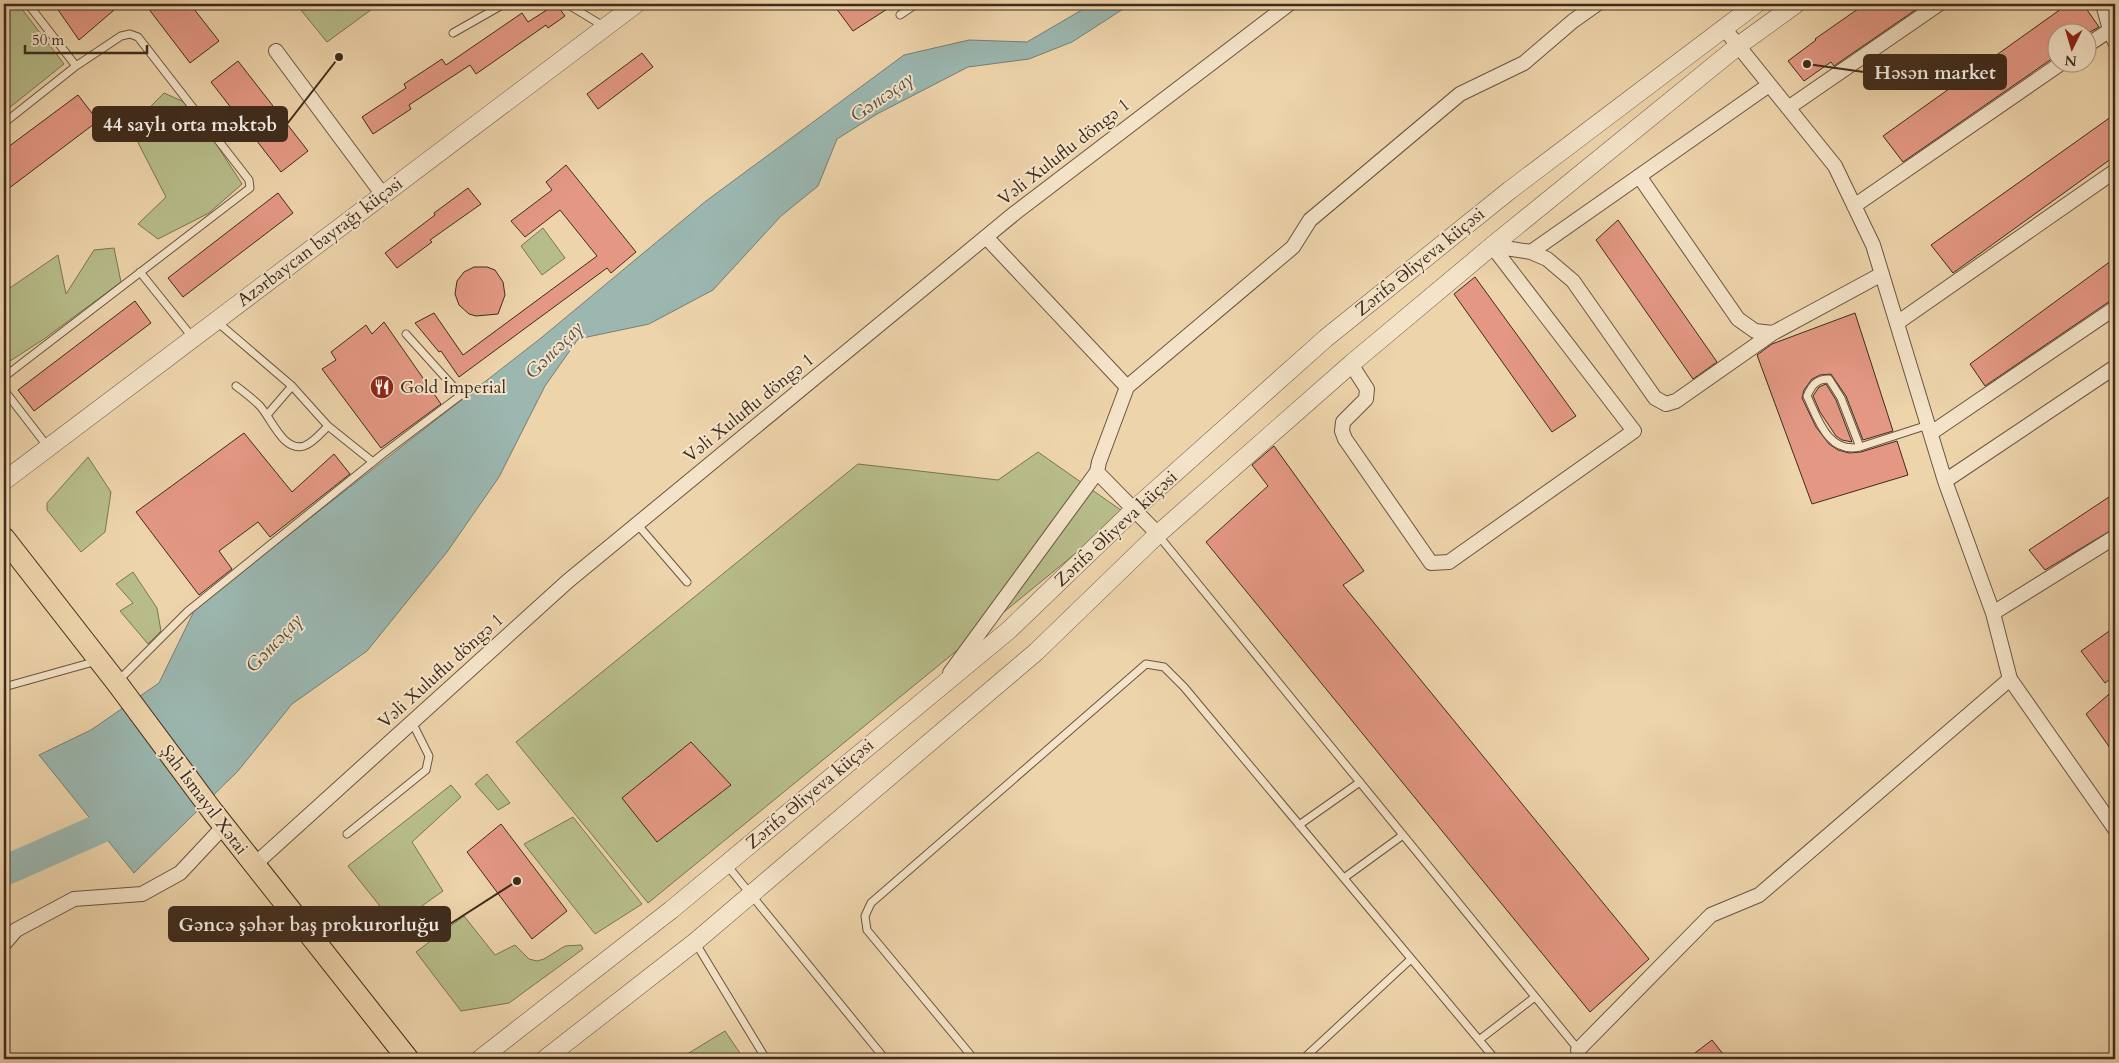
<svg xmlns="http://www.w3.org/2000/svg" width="2119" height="1063" viewBox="0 0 2119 1063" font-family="Cardo,serif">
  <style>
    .green { fill: #b7bd8a; stroke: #7a7454 }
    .water { fill: #9bb7b0; stroke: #767f75 }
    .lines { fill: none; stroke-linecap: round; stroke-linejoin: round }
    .river { stroke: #9bb7b0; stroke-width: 30 }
    .building { fill: #e49884; stroke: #3e2b1d }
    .service-casing { stroke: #6a5540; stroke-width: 9 }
    .minor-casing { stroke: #6a5540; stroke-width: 16 }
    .tertiary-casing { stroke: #6a5540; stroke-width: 19 }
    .primary-casing { stroke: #3e2b1d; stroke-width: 23 }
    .service { stroke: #f4e3c8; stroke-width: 7 }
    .minor { stroke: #f4e3c8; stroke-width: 14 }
    .tertiary { stroke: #f4e3c8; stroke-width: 18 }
    .primary { stroke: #eed4ab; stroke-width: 21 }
    .labels { text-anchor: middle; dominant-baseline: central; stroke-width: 4; stroke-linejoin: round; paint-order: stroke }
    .street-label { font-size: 18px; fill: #3e2b1d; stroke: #f4e3c8 }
    .poi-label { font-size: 18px; fill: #3e2b1d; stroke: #f4e3c8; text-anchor: start }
    .water-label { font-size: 19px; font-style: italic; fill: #554e42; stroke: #f4e3c8 }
    .leader { fill: none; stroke: #3e2b1d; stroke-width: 2 }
    .callout-dot { fill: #3e2b1d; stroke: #f4e3c8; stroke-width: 2 }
    .callout { fill: #3e2b1d; stroke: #3e2b1d; stroke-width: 2 }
    .callout-label { font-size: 19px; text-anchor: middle; font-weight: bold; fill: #fff }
  </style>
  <rect width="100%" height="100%" fill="#eed4ab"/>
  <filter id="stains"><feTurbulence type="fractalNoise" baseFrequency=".004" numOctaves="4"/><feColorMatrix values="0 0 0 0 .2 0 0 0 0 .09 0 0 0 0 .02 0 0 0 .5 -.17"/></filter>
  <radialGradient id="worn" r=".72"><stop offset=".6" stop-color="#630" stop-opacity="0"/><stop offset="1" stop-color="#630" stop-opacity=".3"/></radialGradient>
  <path class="green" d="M4,4h14l46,60 -60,48z
    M296,4h83l-52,38z
    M164,93l27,12 51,79 -33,29 -51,26 -20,-15 28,-27 -36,-70z
    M543,228l22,30 -23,17 -21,-29z
    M114,248l7,34 -77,57 -40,26v-73l54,-37 8,39 28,-44z
    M1038,452l87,61 -477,390 -132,-161 342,-278 140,16z
    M88,457l23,35 -6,40 -24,20 -34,-42v-7z
    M133,572l24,36 4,23 -13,13 -28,-33 13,-8 -17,-19z
    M487,774l23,29 -12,7 -23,-26z
    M451,785l10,12 -49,45 31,49 -48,34 -47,-59z
    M573,817l69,87 -47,30 -71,-90z
    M464,916l31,39 20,-10 14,14 8,2 7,-2 21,-13 16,-1 2,4 -74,54 -48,8 -45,-59z
    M725,1031l19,28h-65z"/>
  <path class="water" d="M1092,4h39l-59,38 -43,17 -61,8 -91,47 -40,25 -19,47 -37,30 -68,74 -64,34 -71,15 -33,47 -46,91 -52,75 -80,99 -75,53 -54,67 -104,102 -95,-118 52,-25 68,-47 37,-76 345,-269 165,-137 198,-146 65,-15 58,2z"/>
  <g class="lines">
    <path class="river" d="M4,871l95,-42 28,-29"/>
  </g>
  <path class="building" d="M54,4h67l-42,36z
    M145,4h45l29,37 -29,22z
    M556,4l9,12 -17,12 -2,-3 -70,49 -6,-9 -61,40 2,4 -38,25 -11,-17 44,-29 -2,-4 38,-25 4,6 76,-52 6,9z
    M833,4h62l-42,27z
    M1865,4h59l-90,62 -3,-4 -27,19 -16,-20 28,-21 -1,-1z
    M2068,4h15l16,23 -9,5h-34v24l-153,106 -20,-26z
    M642,53l11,14 -55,42 -11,-15z
    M238,61l70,90 -27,21 -70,-90z
    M78,95l20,26 -94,71v-42z
    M2115,114v42l-162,117 -22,-28z
    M566,165l70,87 -25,21 -4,-5 -148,109 -18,-26 -2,1 -24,-29 19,-10 29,42 134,-99 -37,-46 -35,27 -14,-16 41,-31 -6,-8z
    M468,188l13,16 -51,36 2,2 -35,26 -12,-15 50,-38 -1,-2z
    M278,193l15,20 -110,84 -15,-19z
    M1618,220l99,142 -24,17 -97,-139z
    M2115,258v41l-5,2 -125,85 -15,-22z
    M474,267h13l8,3 8,12 2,13 -7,19 -22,2 -7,-2 -10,-9 -4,-11 2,-13 7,-9z
    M1475,277l101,139 -24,16 -98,-138z
    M135,301l16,22 -117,88 -16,-21z
    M1855,313l38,118 -30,9 -17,-44 -15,-22 -11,1 -8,4 -8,11 -2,8 14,29 13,17 9,6 11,3 12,-1 36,-11 11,34 -96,29 -55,-149 15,-11z
    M384,322l57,82 -60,44 -59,-79 14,-9 -5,-8 35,-27 6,9z
    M1826,384l10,16 16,42 -10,-2 -6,-4 -16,-24 -7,-16 6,-9z
    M244,433l48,59 42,-38 16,20 -80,63 -12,-15 -39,29 13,18 -33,26 -63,-83z
    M1274,446l90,125 -21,14 306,374 -59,53 -384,-470 62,-56 -16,-21z
    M2115,493v35l-70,42 -16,-20z
    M2115,627v48l-10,8 -24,-32z
    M2115,689v66l-29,-41z
    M691,742l40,43 -74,57 -35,-44z
    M501,824l66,87 -35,28 -65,-87z
    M1712,1040l15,19h-40z"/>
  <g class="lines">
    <g class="service-casing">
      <path id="service" d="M567,4l38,23
        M900,15l16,-11
        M453,33l51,-29
        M4,123l72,-57 -48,-62
        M140,272l53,66
        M216,321l76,65 36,40 45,36
        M4,377l246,-189 -1,-8 -111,-143 -8,-3 -9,2 -45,30
        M236,386c8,6 17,13 24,20 11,12 23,46 44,40 9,-3 17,-13 24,-20
        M4,390l44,57
        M267,415l25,-29
        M1860,447l-19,-49 -12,-19c-13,0 -17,6 -22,17 11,23 21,58 53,51l68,-22
        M637,524l50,58
        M1158,535l428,524
        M119,680l69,-69 196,-158 77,-58 -55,-61
        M4,687l93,-26
        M1299,825l61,-43
        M347,834l79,-64 3,-14 -17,-34
        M726,864l159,195
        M1344,878l59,-43
        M695,942l71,117
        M1479,1040l56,-43
        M974,1059l-107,-129 -2,-14 6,-13 275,-239 18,3 20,20 311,372
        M1303,1059l108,-100"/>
    </g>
    <g class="minor-casing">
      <path id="minor" d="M2103,4l7,26 5,12
        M1723,27l112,139 38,79 72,236 48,132 17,66 105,150
        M2086,46l24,-16
        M276,51l107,144
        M1788,108l151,-104
        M1639,176l99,143 17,12 18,2 109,-59
        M1854,206l209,-144
        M986,237l141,150 -28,75 -2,10 61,62
        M1492,246l39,6 16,7 26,22 82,117 11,6 10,-3 97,-68
        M1531,252l238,-167
        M1897,323l218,-152
        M1351,364l16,25 -1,10 -23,23 -1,9 3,8 86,124 18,-1 185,-131 -142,-185
        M1127,387l166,-140 17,-27 150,-126 64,-31 49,-42 24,-17
        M1931,433l184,-125
        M1945,481l170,-114
        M1993,613l122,-76
        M950,673l147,-201
        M254,865l314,-284 447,-368 274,-209
        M4,944l12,-14 58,-31 68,-5 38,-21 44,-47
        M1578,1050l133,-135 48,-20 251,-216"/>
    </g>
    <g class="tertiary-casing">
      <path id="tertiary" d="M4,481l632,-477
        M480,1059l191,-149 338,-280 130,-125 187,-167 184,-148 246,-186
        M545,1059l150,-117 341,-290 122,-118 193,-170 141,-118 246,-200 58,-42"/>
    </g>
    <g class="primary-casing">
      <path id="primary" d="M4,538l113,145 96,129 195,247"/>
    </g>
    <use href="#service" class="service"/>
    <use href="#minor" class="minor"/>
    <use href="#tertiary" class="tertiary"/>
    <use href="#primary" class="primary"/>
  </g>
  <defs>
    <g id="restaurant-disc" transform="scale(1.25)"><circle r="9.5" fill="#8f2418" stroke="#f4e3c8"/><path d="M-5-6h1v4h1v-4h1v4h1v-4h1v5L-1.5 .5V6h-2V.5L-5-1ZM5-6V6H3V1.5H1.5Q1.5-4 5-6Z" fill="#fff"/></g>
  </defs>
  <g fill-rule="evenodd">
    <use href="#restaurant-disc" x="382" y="387"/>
  </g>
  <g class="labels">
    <g class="street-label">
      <text transform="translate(1064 152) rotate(-38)">Vəli Xuluflu döngə 1</text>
      <text transform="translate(320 242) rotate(-37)">Azərbaycan bayrağı küçəsi</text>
      <text transform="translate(1420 262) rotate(-39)">Zərifə Əliyeva küçəsi</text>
      <text transform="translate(749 408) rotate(-39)">Vəli Xuluflu döngə 1</text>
      <text transform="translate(1116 529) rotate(-43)">Zərifə Əliyeva küçəsi</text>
      <text transform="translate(441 671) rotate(-42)">Vəli Xuluflu döngə 1</text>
      <text transform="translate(810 794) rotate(-40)">Zərifə Əliyeva küçəsi</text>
      <text transform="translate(204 800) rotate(53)">Şah İsmayıl Xətai</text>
    </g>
    <g class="poi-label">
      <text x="400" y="387">Gold İmperial</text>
    </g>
    <g class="water-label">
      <text transform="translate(882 97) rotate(-35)">Gəncəçay</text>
      <text transform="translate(554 350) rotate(-45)">Gəncəçay</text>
      <text transform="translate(274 643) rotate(-47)">Gəncəçay</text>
    </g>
  </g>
  <path class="leader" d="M1807 64L1864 72M339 57L287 124M517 881L450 924"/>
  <g class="callout-dot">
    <circle cx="1807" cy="64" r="5"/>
    <circle cx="339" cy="57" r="5"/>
    <circle cx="517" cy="881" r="5"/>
  </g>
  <g class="callout">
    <rect x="1864" y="55" width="142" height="34" rx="5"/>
    <rect x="93" y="107" width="194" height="34" rx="5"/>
    <rect x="169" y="907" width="281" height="34" rx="5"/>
  </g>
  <g class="callout-label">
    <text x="1935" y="79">Həsən market</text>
    <text x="190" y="131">44 saylı orta məktəb</text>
    <text x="309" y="931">Gəncə şəhər baş prokurorluğu</text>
  </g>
  <rect width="2119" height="1063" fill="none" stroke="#eed4ab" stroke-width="20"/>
  <rect x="5" y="5" width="2109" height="1053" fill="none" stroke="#3e2b1d" stroke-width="2.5"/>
  <rect x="10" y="10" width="2099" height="1043" fill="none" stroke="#3e2b1d"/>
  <g transform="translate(2072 48) rotate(185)"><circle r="24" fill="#f4e3c8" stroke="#ab9984"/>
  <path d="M0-4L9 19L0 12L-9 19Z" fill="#8f2418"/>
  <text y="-8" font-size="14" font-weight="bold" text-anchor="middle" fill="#3e2b1d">N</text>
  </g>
  <path d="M25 45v8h122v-8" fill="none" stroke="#3e2b1d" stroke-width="2.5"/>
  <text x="32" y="45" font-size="15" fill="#3e2b1d" stroke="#f4e3c8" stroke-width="4" paint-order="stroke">50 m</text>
  <rect width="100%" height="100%" filter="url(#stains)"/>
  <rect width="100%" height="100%" fill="url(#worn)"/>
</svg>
